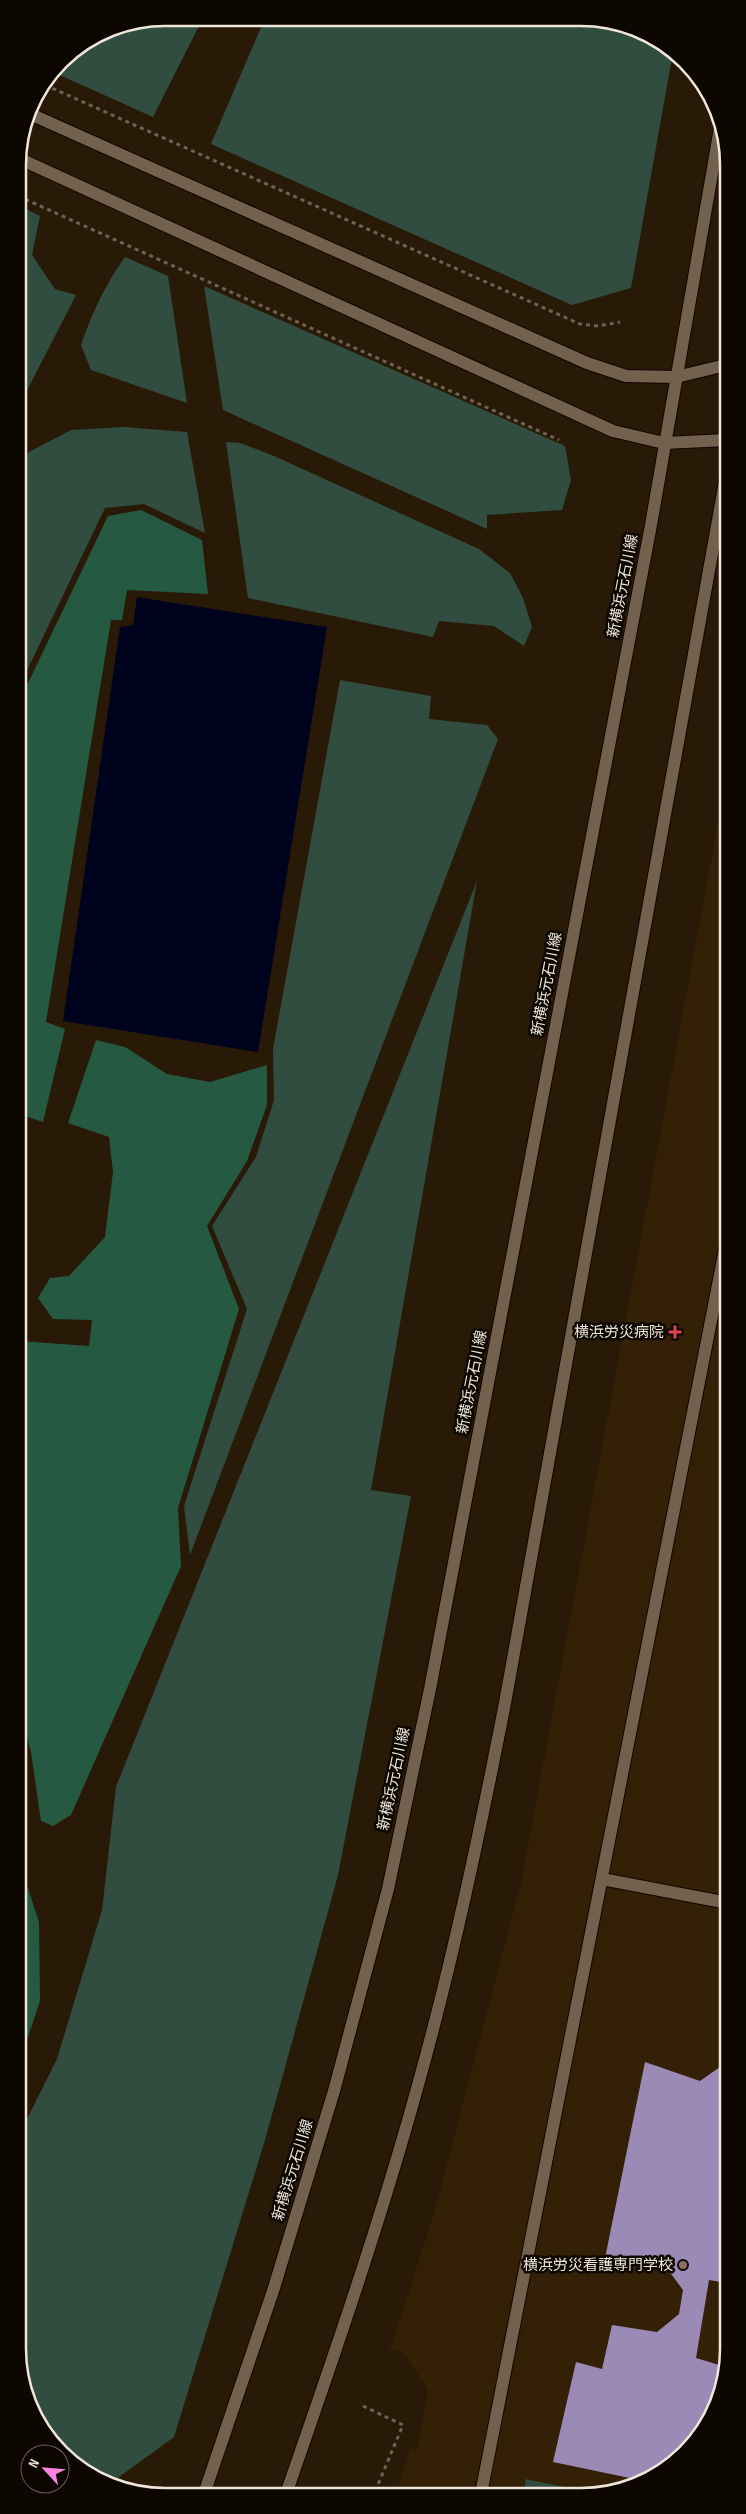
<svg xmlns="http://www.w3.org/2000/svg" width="746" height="2514" viewBox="0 0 746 2514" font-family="'Sofia Sans Condensed','Noto Sans JP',sans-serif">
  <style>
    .built { fill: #332006 }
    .green { fill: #304d3f }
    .forest { fill: #265942 }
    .water { fill: #00031e }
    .building { fill: #9b8ab6 }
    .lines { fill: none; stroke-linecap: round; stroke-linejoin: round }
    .service-casing { stroke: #110500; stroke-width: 14 }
    .tertiary-casing { stroke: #110500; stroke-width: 14 }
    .path { stroke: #6f6252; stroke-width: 3; stroke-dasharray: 4 4; stroke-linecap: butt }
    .service { stroke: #72614c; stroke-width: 12 }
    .tertiary { stroke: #72614c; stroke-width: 12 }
    .health-dot { fill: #e0444e; stroke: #0d0702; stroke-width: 2 }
    .education-dot { fill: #8d6e63; stroke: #0d0702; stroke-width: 2 }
    .labels { text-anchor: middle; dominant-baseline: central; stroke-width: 5; stroke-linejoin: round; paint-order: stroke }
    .street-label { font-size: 15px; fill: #efe5d9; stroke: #0d0702 }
    .poi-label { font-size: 15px; fill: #efe5d9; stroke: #0d0702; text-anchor: end }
    .rim { fill: none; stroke: #efe5d9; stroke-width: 2.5 }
  </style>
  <rect width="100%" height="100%" fill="#291a08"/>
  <path class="built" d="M726,781l2,1577 -11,47 -25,41 -37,31 -45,17h-214l14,-46 7,2 11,-60 -24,-37 -14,-4 43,-132 88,-334z"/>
  <path class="green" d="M165,18h38l-50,99 -100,-45 8,-12 48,-31z
    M265,18l345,2 45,17 18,15 -42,236 -59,17 -361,-161z
    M18,205l22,11 -8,39 23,34 21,6 -58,113z
    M125,257l43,19 19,127 -96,-33 -10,-25c11,-32 24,-60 44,-88z
    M204,286l361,160 6,34 -9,30 -75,5v14l-264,-119z
    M124,427l63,5 18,101 -61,-29 -39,4 -87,181v-222l11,-15 42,-22z
    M226,442l14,1 34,13 205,93 31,24 13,25 9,29 -8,19 -30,-20 -55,-5 -6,16 -185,-39z
    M340,680l91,16 -2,23 58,6 11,14 -308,816 -6,-49 63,-197 -35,-83 44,-69 18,-57 -1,-51z
    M477,881l-106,609 40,6 -73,379 -73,265 -91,297 -59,43 -31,-9 -24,-18 -27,-38 -13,-37v-245l37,-74 45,-149 14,-123z
    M526,2479l72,15h-75z"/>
  <path class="forest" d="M141,510l61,30 6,54 -81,-4 -5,30h-11l-65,402 19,7 -22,93 -24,-8 -1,-410 90,-188z
    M96,1040l29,7 42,27 43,8 57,-17v40l-20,56 -40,65 32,83 -61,199 3,58 -110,249 -18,11 -12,-5 -10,-69 -11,-40 -1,-371 70,5 3,-26 -39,-1 -15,-21 12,-20 19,-2 36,-39 8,-65 -4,-35 -41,-14z
    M20,1864l19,58 1,79 -20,60z"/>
  <path class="water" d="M137,597l190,30 -69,425 -195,-31 57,-394 13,-2z"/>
  <path class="building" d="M645,2062l55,19 27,-19 1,2v219l-19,-3 -13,78 30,9 -9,38 -25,41 -37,31 -11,4 -91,-19 23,-100 26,7 10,-44 45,7 22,-18 4,-24 -14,-19 -64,-13z"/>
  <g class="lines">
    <g class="service-casing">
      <path id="service" d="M602,1879l126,24
        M481,2494l246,-1255"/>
    </g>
    <g class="tertiary-casing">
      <path id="tertiary" d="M28,113l559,250 39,13 50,1 50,-12
        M18,158l595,273 51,12 62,-3
        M204,2494l69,-203 61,-200 54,-202 42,-200 221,-1164 70,-403
        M286,2494c47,-135 94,-271 132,-409 35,-125 62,-254 87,-382l221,-1227"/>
    </g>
    <path class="path" d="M45,85l535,239 18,2 22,-4
      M18,196l541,244
      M363,2406l40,19 -29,69"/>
    <use href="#service" class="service"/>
    <use href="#tertiary" class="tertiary"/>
  </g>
  <path class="health-dot" d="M672.5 1324.5h5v5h5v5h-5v5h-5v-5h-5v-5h5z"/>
  <circle class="education-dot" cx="683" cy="2265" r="5"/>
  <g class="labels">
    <g class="street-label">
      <text transform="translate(623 586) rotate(-79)">新横浜元石川線</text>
      <text transform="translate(547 984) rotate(-79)">新横浜元石川線</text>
      <text transform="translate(472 1382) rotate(-79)">新横浜元石川線</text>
      <text transform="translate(394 1779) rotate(-78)">新横浜元石川線</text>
      <text transform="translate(293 2170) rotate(-73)">新横浜元石川線</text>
    </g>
    <g class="poi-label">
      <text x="664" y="1332">横浜労災病院</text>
      <text x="673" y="2265">横浜労災看護専門学校</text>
    </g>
  </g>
  <path d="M0 0H746V2514H0ZM165 26H581A139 139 0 0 1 720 165V2349A139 139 0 0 1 581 2488H165A139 139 0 0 1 26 2349V165A139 139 0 0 1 165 26Z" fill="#0d0702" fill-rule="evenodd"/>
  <path class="rim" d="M165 26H581A139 139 0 0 1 720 165V2349A139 139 0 0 1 581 2488H165A139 139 0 0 1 26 2349V165A139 139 0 0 1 165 26Z"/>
  <g transform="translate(45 2469) rotate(296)"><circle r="24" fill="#0d0702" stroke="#676058"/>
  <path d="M0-4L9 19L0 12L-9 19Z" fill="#fe85df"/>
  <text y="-8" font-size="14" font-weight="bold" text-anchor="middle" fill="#efe5d9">N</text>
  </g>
</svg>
